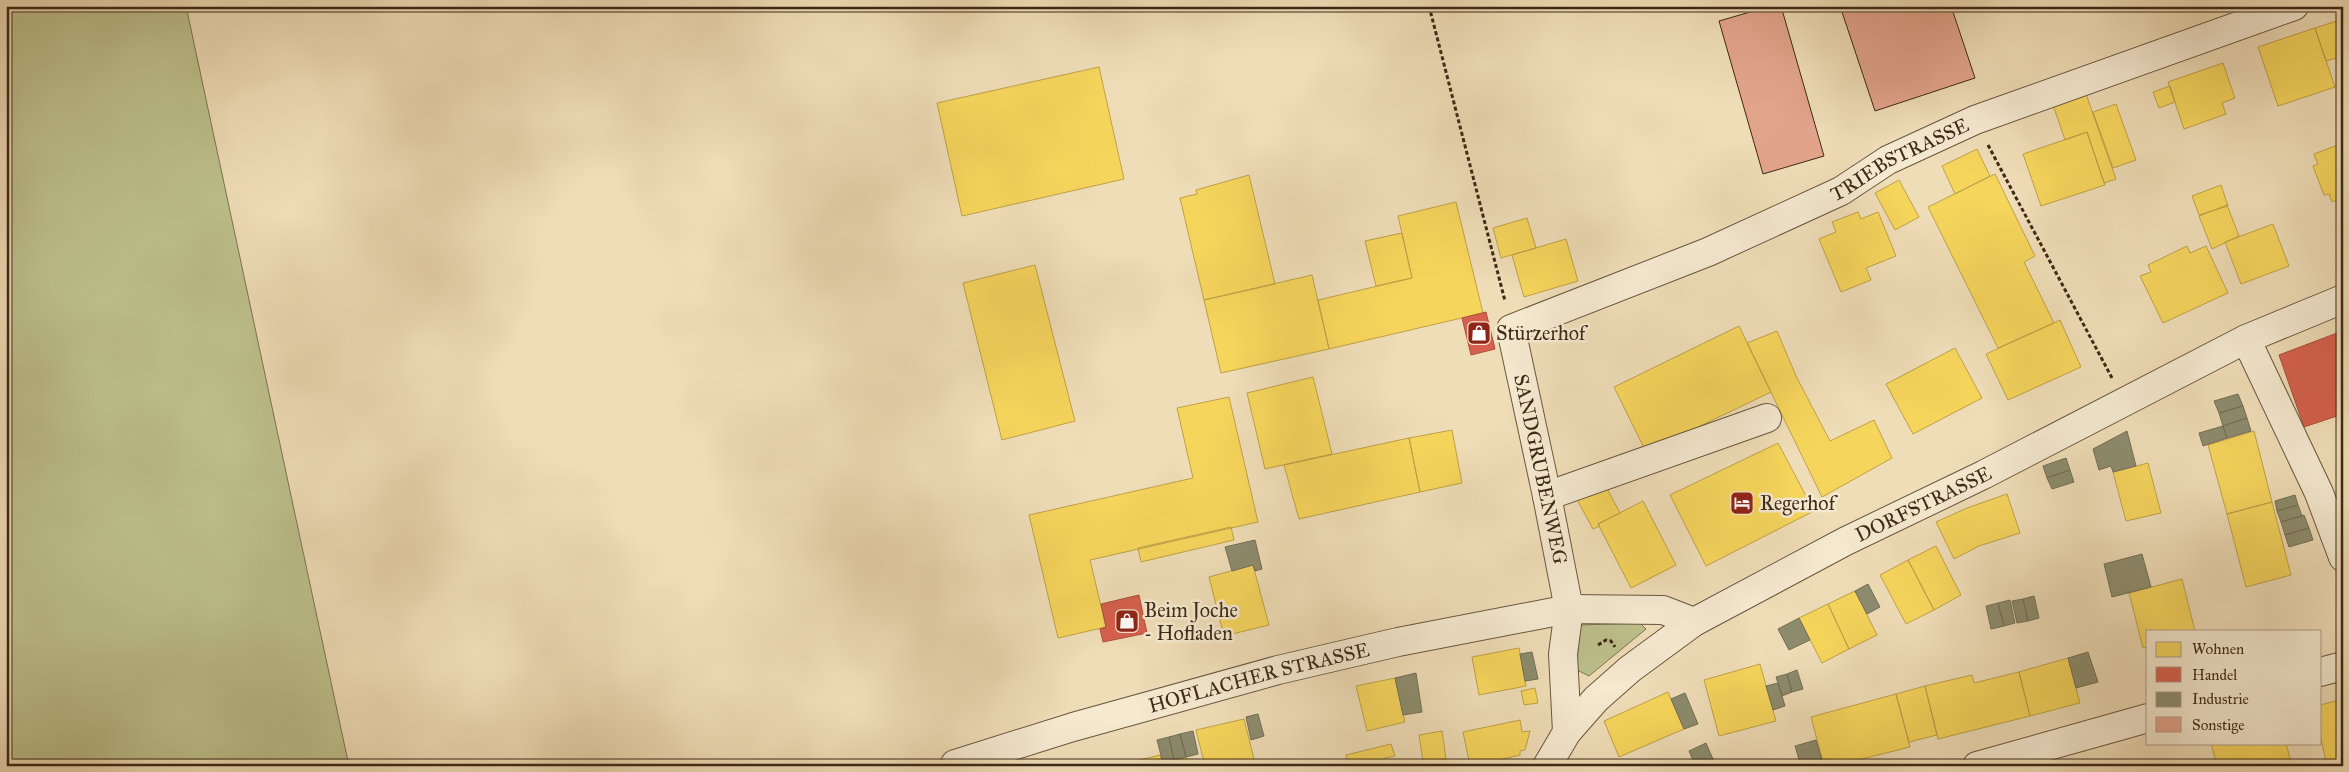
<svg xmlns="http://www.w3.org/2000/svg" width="2349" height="772" viewBox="0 0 2349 772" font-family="'IM FELL Great Primer',serif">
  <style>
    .green { fill: #bdc08c; stroke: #7c7452 }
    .homes { fill: #f6d55c; stroke: #bea147 }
    .shops { fill: #d6604d; stroke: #a8503d }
    .industry { fill: #8c8c6e; stroke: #746e54 }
    .building { fill: #e3a48c; stroke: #3c2917 }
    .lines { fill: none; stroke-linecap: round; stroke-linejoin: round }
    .minor-casing { stroke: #69563f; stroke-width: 30 }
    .path { stroke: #3c2917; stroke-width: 3; stroke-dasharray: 4 2.5; stroke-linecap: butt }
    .minor { stroke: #f5e9d0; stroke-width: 28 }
    .labels { text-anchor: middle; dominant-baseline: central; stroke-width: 5; stroke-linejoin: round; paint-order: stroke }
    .street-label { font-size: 20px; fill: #3c2917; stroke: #f5e9d0 }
    .poi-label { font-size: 20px; fill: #3c2917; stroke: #f5e9d0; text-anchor: start }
  </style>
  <rect width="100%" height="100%" fill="#efddb7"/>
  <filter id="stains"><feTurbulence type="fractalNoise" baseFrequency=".004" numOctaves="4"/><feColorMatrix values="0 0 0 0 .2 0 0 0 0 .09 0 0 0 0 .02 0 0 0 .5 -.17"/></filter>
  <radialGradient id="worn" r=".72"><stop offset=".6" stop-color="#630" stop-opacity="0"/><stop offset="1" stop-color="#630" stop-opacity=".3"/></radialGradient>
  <path class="green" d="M6,6h180l163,760h-343z
    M1640,623l6,6 -57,47 -12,-6 2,-45z"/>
  <path class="homes" d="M2343,19v37l-17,5 -11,-33z
    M2315,28l20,59 -57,19 -20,-59z
    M2223,63l12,35 -13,5 4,11 -42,15 -16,-47z
    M1099,67l25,112 -162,37 -25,-113z
    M2170,86l5,16 -16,6 -6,-16z
    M2086,94l30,85 -12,4 -17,-51 -22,8 -12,-35z
    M2116,104l20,56 -23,8 -20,-56z
    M2087,132l18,53 -64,21 -18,-52z
    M2343,143v55l-11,4 -3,-8 -5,1 -11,-29 5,-2 -4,-10z
    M1977,149l13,27 -35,18 -13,-28z
    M1995,174l40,82 -11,6 30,61 -56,25 -70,-141z
    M1249,175l26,109 -71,16 -24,-102 17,-4 -1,-4z
    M1899,180l20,37 -24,13 -20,-37z
    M2221,185l7,21 -29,9 -7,-19z
    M1456,202l27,111 -154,36 -11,-49 94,-22 -14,-62z
    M2227,205l12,31 -27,13 -13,-33z
    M1858,212l3,7 17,-7 18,44 -30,12 5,12 -30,12 -22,-53 17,-7 -4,-10z
    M1527,218l9,30 -35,10 -8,-30z
    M2273,224l16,42 -48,18 -16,-42z
    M1402,233l10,45 -36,8 -11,-45z
    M1566,239l12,42 -54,16 -12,-42z
    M2187,246l3,7 16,-7 22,47 -65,30 -23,-47 11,-4 -3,-7z
    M1035,265l40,156 -73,19 -39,-157z
    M1312,275l17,74 -108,24 -17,-73z
    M2060,320l21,47 -73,33 -22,-46z
    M1739,326l32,66 -125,60 -32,-65z
    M1777,331l19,45 34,65 44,-21 18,38 -70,39 -75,-154z
    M1955,348l27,50 -69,36 -27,-50z
    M1313,377l19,77 -67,15 -18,-76z
    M1229,397l29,125 -168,38 16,67 -48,11 -29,-123 164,-37 -16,-70z
    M1452,430l10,53 -42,9 -11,-54z
    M2254,431l18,71 -45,12 -19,-69z
    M1409,438l11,54 -121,27 -15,-54z
    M1778,443l36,68 -108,55 -36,-71z
    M2148,463l13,50 -35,8 -13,-49z
    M1603,481l17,32 -22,11 2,2 -7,3 -18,-33z
    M2007,494l13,39 -41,13 -25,13 -18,-37 31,-14z
    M1643,501l33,64 -45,23 -33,-64z
    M2272,502l19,73 -45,12 -19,-73z
    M1231,527l3,13 -93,22 -3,-14z
    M1936,546l25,49 -27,15 -26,-50z
    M1908,560l26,50 -28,14 -26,-49z
    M1253,565l16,60 -45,11 -15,-59z
    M2182,579l13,52h-47v16l-5,1 -14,-55z
    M1855,591l22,44 -28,14 -21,-45z
    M1828,604l21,45 -27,14 -23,-45z
    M1519,648l7,38 -47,9 -7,-38z
    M2068,658l12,45 -50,13 -11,-44z
    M1760,664l16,57 -57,15 -15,-56z
    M2019,672l11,44 -92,23 -13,-53 47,-11 2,8z
    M1395,678l10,44 -38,9 -11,-45z
    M1925,686l12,49 -28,7 -13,-48z
    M1535,688l3,15 -14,2 -3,-14z
    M1668,692l16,37 -65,28 -15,-36z
    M1896,694l14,53 -76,19h-10l-13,-49z
    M2343,699v67h-16l-7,-32v-29z
    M1244,719l11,44 -13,3h-37l-9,-36z
    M1520,720l2,12 8,-1 -5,19 -5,1v4l-30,7v4h-20l-7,-34z
    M1442,731l4,28 -23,3 -4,-27z
    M2211,743h75l6,23h-75z
    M1391,744l4,12 -10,2 2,8h-38l-3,-11z
    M1160,755l3,11h-26l-1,-5z
    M1186,757l2,9h-25v-3z
    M1693,760l3,6h-18z
    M1136,761l1,5h-21z"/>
  <path class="shops" d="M1486,312l9,37 -24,6 -9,-37z
    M2337,333l6,16v65l-39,13 -25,-72z
    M1139,595l8,38 -44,9 -3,-13 6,-2 -5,-23z"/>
  <path class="industry" d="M2238,394l5,12 -24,7 -5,-12z
    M2243,406l4,12 -24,8 -4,-13z
    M2247,418l4,13 -24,7 -4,-12z
    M2223,426l4,12 -24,8 -4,-13z
    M2127,431l9,35 -23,6 -2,-6 -12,4 -6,-21z
    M2066,458l4,12 -23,8 -4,-12z
    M2070,470l4,12 -22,7 -5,-11z
    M2295,495l3,10 -21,6 -2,-10z
    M2298,505l4,11 -21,6 -4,-11z
    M2304,515l5,13 -24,7 -4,-13z
    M2309,528l4,12 -24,7 -4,-12z
    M1255,540l7,29 -7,2 -2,-6 -21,6 -7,-24z
    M2142,554l9,33 -39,10 -8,-33z
    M1868,584l12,23 -13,7 -12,-23z
    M2034,596l5,22 -11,3 -5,-22z
    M2023,599l5,22 -11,2 -5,-22z
    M2010,600l5,23 -11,3 -6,-23z
    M1998,603l6,23 -13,3 -5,-23z
    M1799,618l11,22 -21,10 -11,-21z
    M1532,652l6,27 -13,2 -5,-27z
    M2088,652l10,30 -22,6 -8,-30z
    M1797,670l6,19 -11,3 -5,-18z
    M1416,673l6,39 -19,3 -8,-37z
    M1787,674l5,18 -10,4 -6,-19z
    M1778,683l7,23 -12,4 -7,-24z
    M1685,693l13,31 -14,5 -13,-30z
    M1258,714l6,22 -13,4 -5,-23z
    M1193,731l5,23 -12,3 -6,-23z
    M1180,734l6,23 -12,3 -5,-23z
    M1169,737l5,23 -11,3 -6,-23z
    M1816,740l8,26h-23l-6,-20z
    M1706,743l10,23h-20l-3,-6 -4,-9z"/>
  <path class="building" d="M1771,6h10l43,150 -61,18 -44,-153z
    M1840,6h111l24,72 -100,33z"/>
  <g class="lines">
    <g class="minor-casing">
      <g id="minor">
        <path d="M2246,339l73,154 24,64"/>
        <path d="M1547,496l220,-78"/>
        <path d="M2320,672l23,-6"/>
        <path id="s1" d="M1567,732l-4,-78 6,-45 -22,-113 -36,-167 197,-77 133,-61 47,-31 87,-40 319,-114"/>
        <path id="s2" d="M955,764l118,-37 205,-57 120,-28 171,-33 94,1 31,12"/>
        <path id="s3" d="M1547,766l20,-34 29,-33 34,-30 64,-47 152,-81 137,-66 263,-136 97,-40"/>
        <path d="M1977,766l171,-48"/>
      </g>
    </g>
    <path class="path" d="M1429,6l76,295
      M1988,145l124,233
      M1598,645l8,-5 5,1 4,6"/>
    <use href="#minor" class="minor"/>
  </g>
  <defs>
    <g id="shop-square" transform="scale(1.25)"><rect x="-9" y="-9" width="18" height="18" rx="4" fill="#8f2418" stroke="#f5e9d0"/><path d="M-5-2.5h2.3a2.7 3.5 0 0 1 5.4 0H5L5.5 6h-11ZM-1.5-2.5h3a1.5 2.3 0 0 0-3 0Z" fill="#fff"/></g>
    <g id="hotel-square" transform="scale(1.25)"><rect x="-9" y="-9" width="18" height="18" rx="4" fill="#8f2418" stroke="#f5e9d0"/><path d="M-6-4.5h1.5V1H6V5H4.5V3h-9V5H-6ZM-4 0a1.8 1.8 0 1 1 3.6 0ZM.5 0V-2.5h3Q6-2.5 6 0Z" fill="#fff"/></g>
  </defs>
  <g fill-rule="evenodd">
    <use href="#shop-square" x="1479" y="333"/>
    <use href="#hotel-square" x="1742" y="503"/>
    <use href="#shop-square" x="1127" y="621"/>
  </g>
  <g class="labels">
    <g class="street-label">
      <text stroke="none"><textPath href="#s1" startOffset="834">TRIEBSTRASSE</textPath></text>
      <text transform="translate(1541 469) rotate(78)">SANDGRUBENWEG</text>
      <text stroke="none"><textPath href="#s3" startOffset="466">DORFSTRASSE</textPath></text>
      <text stroke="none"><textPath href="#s2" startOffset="316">HOFLACHER STRASSE</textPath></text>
    </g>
    <g class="poi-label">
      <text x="1496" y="333">Stürzerhof</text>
      <text x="1760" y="503">Regerhof</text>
      <text x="1144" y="610">Beim Joche<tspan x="1144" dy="23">- Hofladen</tspan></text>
    </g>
  </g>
  <rect width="2349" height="772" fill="none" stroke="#efddb7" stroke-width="25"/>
  <rect x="8" y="8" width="2334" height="757" fill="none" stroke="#3c2917" stroke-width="2.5"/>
  <rect x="12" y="12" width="2324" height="747" fill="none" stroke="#3c2917"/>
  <rect x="2146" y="630" width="175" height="115" fill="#f5e9d0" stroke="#ab9c86"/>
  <rect x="2156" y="642" width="25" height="15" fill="#f6d55c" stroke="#ab9c86"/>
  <text x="2192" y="654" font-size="15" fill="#3c2917">Wohnen</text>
  <rect x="2156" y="667" width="25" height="15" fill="#d6604d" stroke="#ab9c86"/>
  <text x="2192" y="680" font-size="15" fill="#3c2917">Handel</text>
  <rect x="2156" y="692" width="25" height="15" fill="#8c8c6e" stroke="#ab9c86"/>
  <text x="2192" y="704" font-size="15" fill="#3c2917">Industrie</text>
  <rect x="2156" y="717" width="25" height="15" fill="#e3a48c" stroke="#ab9c86"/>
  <text x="2192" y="730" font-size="15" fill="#3c2917">Sonstige</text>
  <rect width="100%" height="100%" filter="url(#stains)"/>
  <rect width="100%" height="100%" fill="url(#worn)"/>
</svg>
